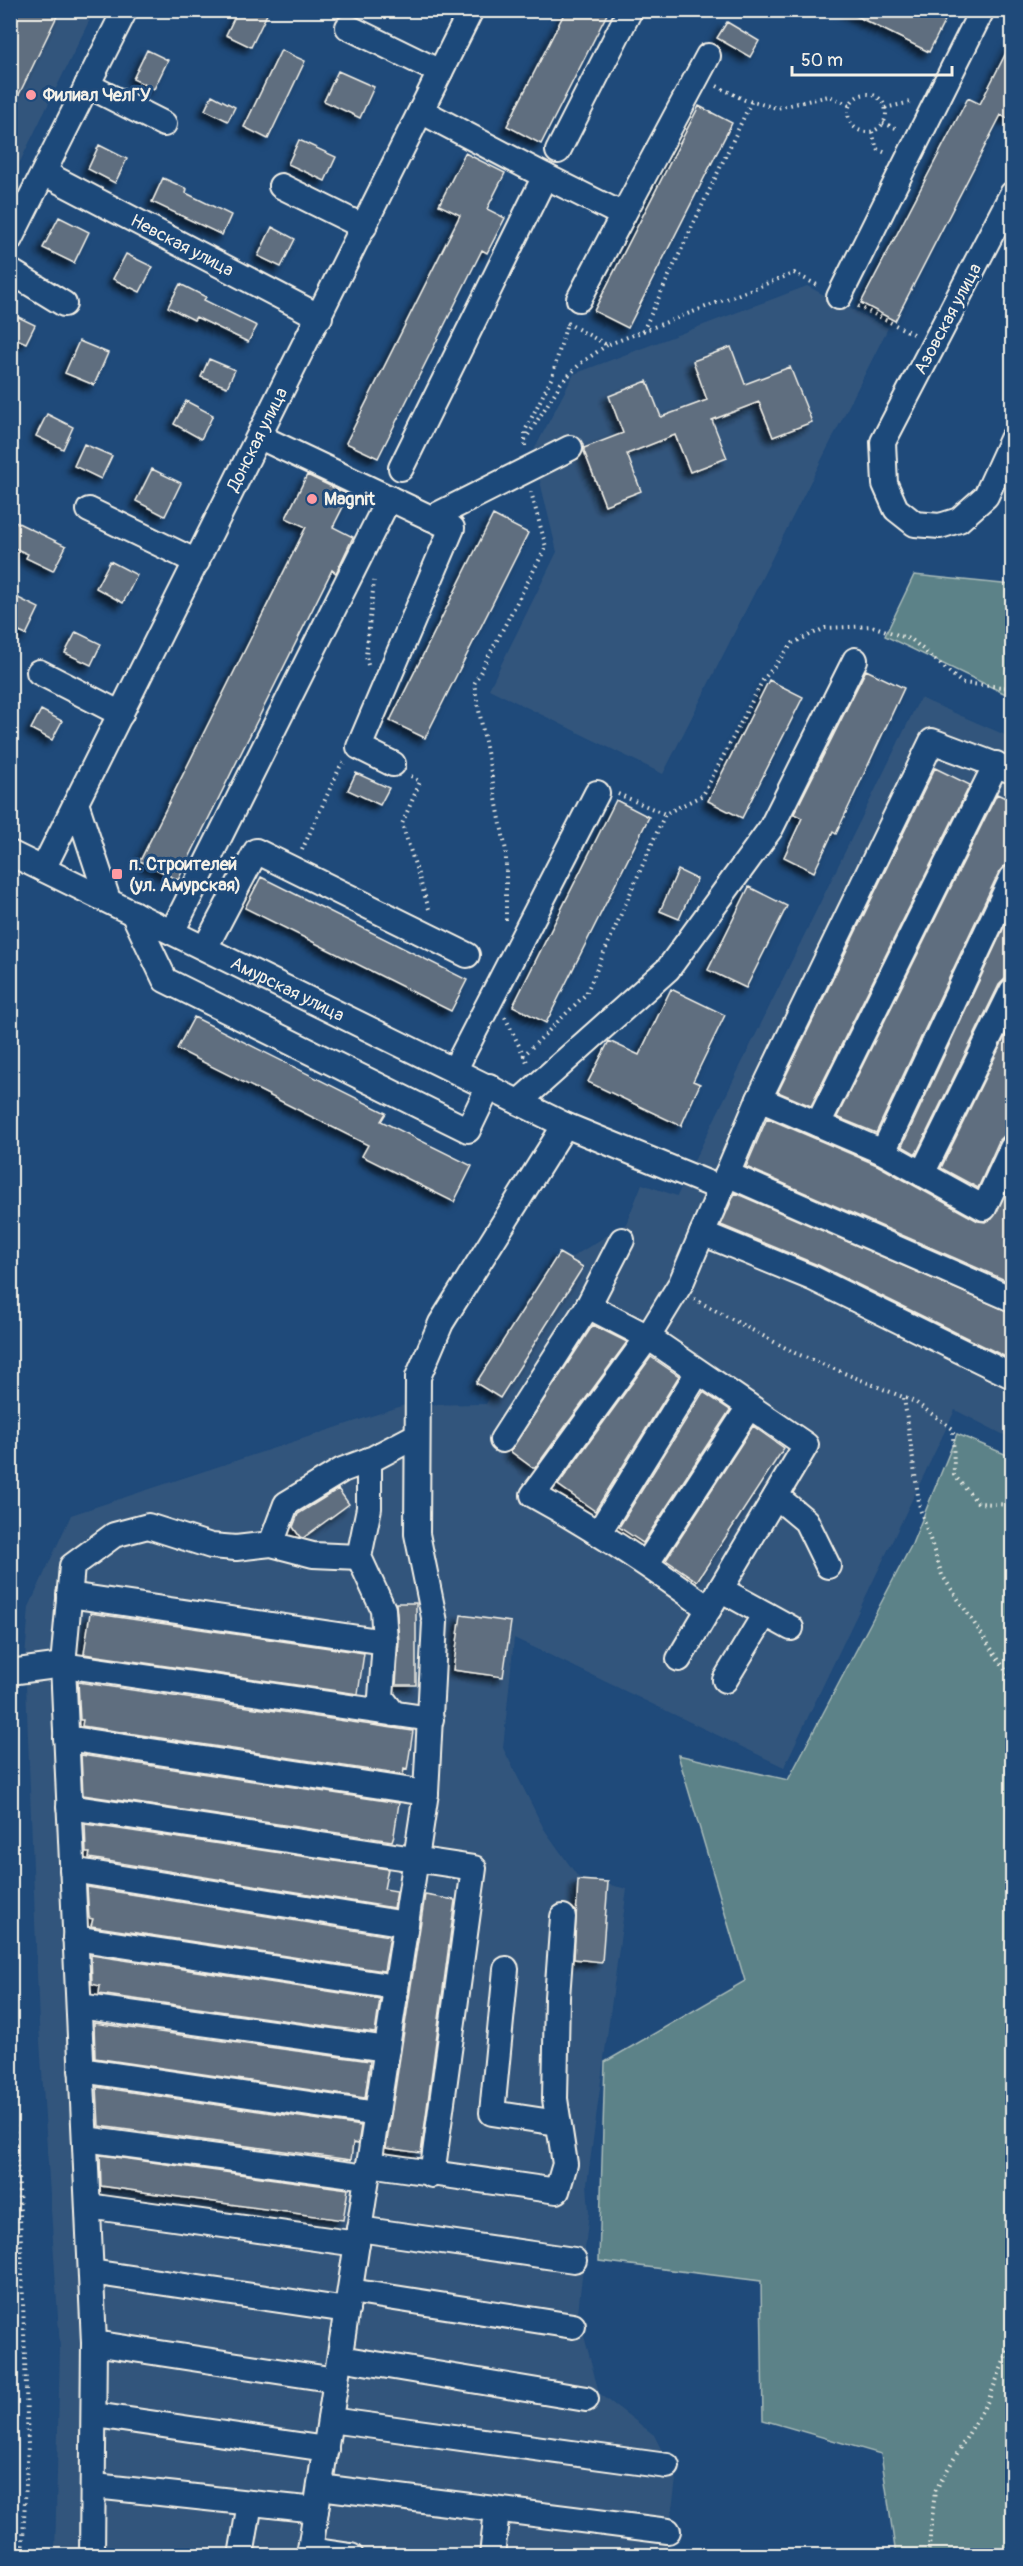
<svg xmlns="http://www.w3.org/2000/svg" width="1023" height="2566" viewBox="0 0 1023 2566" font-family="Pangolin,sans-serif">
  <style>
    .built { fill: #32557c }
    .green { fill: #5b8288; stroke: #a8bab8; stroke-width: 1.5 }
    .building { fill: #5f6e7f; stroke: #f4f1e8; stroke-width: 1.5; filter: url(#shadow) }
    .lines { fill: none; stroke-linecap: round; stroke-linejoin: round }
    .minor-casing { stroke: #f4f1e8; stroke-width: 28 }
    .path { stroke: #f4f1e8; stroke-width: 4; stroke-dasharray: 1.5 4.5; stroke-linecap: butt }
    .minor { stroke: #1f4a7a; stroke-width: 24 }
    .poi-dot { fill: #ff9aa2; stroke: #1f4a7a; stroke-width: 2 }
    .labels { text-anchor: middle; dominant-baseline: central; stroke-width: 6; stroke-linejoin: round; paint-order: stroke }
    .poi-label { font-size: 18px; font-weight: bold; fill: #f4f1e8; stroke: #1f4a7a; text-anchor: start }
    .street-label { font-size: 18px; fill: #f4f1e8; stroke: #1f4a7a }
  </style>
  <defs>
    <filter id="shadow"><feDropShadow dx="-5.5" dy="5.5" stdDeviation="3" flood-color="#0009"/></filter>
  </defs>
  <rect width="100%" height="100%" fill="#1f4a7a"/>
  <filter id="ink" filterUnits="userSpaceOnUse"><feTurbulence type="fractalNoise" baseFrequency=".0167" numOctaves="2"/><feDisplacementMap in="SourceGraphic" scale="12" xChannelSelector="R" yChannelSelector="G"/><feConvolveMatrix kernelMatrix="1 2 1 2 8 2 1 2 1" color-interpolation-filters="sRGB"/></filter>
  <g filter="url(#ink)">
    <path class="built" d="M11,11h83l-83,169z
      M807,286l81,42 -225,446 -174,-85 68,-137 -24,-100 41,-78z
      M920,698l92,40v701l-57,-29 -171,357 -270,-129 -11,110 41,81 34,48 49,12 -40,295 2,28 -11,101 21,80 55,42 22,44 -10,76h-611l5,-207 -21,-323 -14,-367 4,-51 42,-92 334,-110 81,-1 83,-145 57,-35 16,-40 35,12z"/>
    <path class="green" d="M914,575l98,10v112l-127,-61z
      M957,1434l55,23v1098h-116l-15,-101 -118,-34 -2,-139 -162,-20 6,-199 140,-81 -67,-226 110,25 124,-236z"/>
    <path class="building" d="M10,10h50l-50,103z
      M238,10h31l-18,37 -25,-12z
      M566,10h43l-68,134 -34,-18z
      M844,10h81l20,10 -16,32z
      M727,22l32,19 -9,16 -33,-19z
      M1012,41v80l-11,-6 -106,206 -34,-18 107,-205 12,6z
      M147,50l21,10 -14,29 -21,-10z
      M281,50l24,11 -37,78 -24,-12z
      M338,71l36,16 -14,31 -36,-17z
      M212,95l23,12 -7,14 -23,-11z
      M699,106l33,17 -104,205 -34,-17z
      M299,140l37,17 -11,24 -37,-17z
      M99,145l28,14 -12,24 -27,-14z
      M465,153l40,20 -18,36 18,9 -18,35 -5,-3 -104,208 -32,-15 114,-228 -21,-10z
      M163,178l24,11 -1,4 45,22 -9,20 -70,-33z
      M59,217l30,15 -15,31 -31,-15z
      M272,227l23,12 -14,28 -23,-11z
      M126,254l27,13 -13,25 -27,-13z
      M180,284l26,13 -2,3 53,26 -9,16 -52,-25 -2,3 -26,-13z
      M10,313l25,12 -9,18 -16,-7z
      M79,341l29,12 -14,32 -29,-12z
      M731,347l14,37 45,-17 22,55 -39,15 -14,-35 -47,18 15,38 -37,14 -15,-37 -48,19 14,37 -36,14 -21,-54v-3l39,-15 -14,-37 38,-15 14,36 46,-17 -14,-39z
      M209,359l26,11 -8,17 -26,-10z
      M186,401l27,14 -12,24 -27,-15z
      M47,414l26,13 -10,22 -27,-13z
      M84,444l28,12 -11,23 -27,-13z
      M152,469l29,14 -16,33 -29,-15z
      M307,475l42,20 -16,32 20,10 -17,36 -4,-3 -154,310 -38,-19 166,-334 -20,-9z
      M493,515l35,18 -103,205 -35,-17z
      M10,519l56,27 -13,25 -27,-13 2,-4 -18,-8z
      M110,561l27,14 -14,28 -27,-15z
      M10,594l29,14 -13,27 -16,-7z
      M76,632l25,12 -10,21 -26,-12z
      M866,670l38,18 -68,146 -3,-2 -19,40 -30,-15 18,-39 -8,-4z
      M769,680l34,17 -61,121 -34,-17z
      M41,710l21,11 -10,19 -21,-11z
      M935,768l35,17 -159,321 -33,-14z
      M356,773l33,15 -9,17 -32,-15z
      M997,794l15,7v63l-8,2 -5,6 -123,261 -39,-16z
      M616,800l33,17 -103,206 -33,-17z
      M678,870l19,9 -18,40 -19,-8z
      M261,877l206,103 -16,31 -206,-103z
      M749,887l38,19 -41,82 -38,-18z
      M1012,910v67l-7,2 -6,6 -83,169 -14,-8z
      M671,989l54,26 -32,66 7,3 -19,42 -93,-44 21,-41 30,14z
      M194,1017l192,96 -5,8 91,45 -18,36 -92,-46 6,-11 -191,-96z
      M1012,1022v112l-8,2 -5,5 -21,47 -37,-20z
      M767,1118l110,47 101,56 7,1 7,-3 20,-38v84l-7,15 -259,-113z
      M735,1193l277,120v47l-194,-95 -97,-40z
      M559,1253l24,14 -83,131 -24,-15z
      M593,1325l34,17 -92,126h-2l-23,-17z
      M651,1357l28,19 -84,135 -37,-26z
      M703,1392l27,18 -87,133 -24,-16z
      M753,1426l31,22 -87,133 -31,-21z
      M338,1489l11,15 -46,34 -3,-1 -7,-10 5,-13z
      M396,1603h20v82h-20l3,-44z
      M90,1613l274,40 -6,41 -274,-40z
      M461,1615l50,7 -8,55 -50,-7z
      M78,1682l335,49 -6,39 -3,-1 -1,6 -321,-49 1,-6h-3z
      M81,1755l318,48 -5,32 -2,6 -309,-46z
      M85,1824l303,45 -4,20 13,2 -3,17 -305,-50 1,-5h-4z
      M578,1880l30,2 -6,80 -28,-3z
      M87,1887l303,49 -6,35 -293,-45 2,-7 -4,-1z
      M425,1895l30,5 -34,253 -35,-5z
      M91,1955l289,44 -5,34 -276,-39 1,-8 -8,-2z
      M94,2023l276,38 -5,37 -270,-40z
      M97,2087l264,39 -3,18 -5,-1 -2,17 -252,-34z
      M100,2155l248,34 -5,31 -242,-34z"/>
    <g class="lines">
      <g class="minor-casing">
        <g id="minor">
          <path d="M348,27l92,45"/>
          <path d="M87,85l77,39"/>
          <path d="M558,151l72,-141"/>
          <path id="s1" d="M44,173l276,144"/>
          <path d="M545,176l78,39 85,-159"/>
          <path d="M281,186l83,41"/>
          <path d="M1012,194l-129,248 2,42 11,25 19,15 25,2 19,-6 27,-24 26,-57"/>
          <path d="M10,239l115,-229"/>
          <path d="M10,271l54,33"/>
          <path d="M839,297l143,-287"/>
          <path d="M579,299l44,-84"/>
          <path d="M260,437l192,91 -93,219 34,17"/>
          <path d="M401,468l144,-292 -124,-65"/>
          <path d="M89,510l108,52"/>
          <path d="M431,518l139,-70"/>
          <path d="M39,672l82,42"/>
          <path d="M76,803l32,97"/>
          <path id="s2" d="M10,853l555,272 155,63"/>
          <path id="s3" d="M43,869l428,-859"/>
          <path d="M133,913l32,67 303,150 21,-44"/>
          <path d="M172,932l217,-434"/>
          <path d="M205,948l51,-97 211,104"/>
          <path d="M455,1069l142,-276"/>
          <path d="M759,1099l124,53 101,56 28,-60"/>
          <path d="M520,1101l148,-132 103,-141 84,-168"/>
          <path d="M818,1124l178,-360"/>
          <path d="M883,1152l129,-274"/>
          <path d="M727,1174l285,125"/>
          <path d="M922,1174l90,-183"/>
          <path d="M702,1233l110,45 200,98"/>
          <path d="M588,1306l60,31 158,108 -127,214"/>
          <path d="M502,1440l86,-134 34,-66"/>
          <path d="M369,1460v48l-10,49 24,52 2,33 -4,55 13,17"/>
          <path d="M776,1496l30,25 22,45"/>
          <path d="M599,1532l99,-160"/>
          <path d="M271,1544l15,-40 56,-34 32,-12 42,-22"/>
          <path d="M647,1563l102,-156"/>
          <path d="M720,1589l71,39"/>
          <path d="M69,1595l316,47"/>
          <path d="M709,1609c-57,-42 -114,-80 -176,-114l115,-158 33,-54 78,-184 173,-358 80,30"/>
          <path d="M10,1672l53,-7 368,54"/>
          <path d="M725,1680l40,-66"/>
          <path d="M66,1738l360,55"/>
          <path d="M69,1807l405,61 -42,307"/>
          <path d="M72,1870l334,54"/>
          <path d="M75,1938l321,49"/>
          <path d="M506,1969l-14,144 66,10"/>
          <path d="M79,2006l308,43"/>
          <path d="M81,2070l296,44"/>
          <path d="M85,2139l282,38"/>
          <path d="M369,2164l188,27 8,-27 -10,-65 2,-102 6,-80"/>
          <path d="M88,2206l269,38"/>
          <path d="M359,2229l215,31"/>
          <path d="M91,2272l256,38"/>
          <path d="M350,2291l223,35"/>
          <path d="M94,2343l242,37"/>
          <path d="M340,2358l246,41"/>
          <path d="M95,2415l231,34"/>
          <path d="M330,2420l337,46"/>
          <path d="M95,2486l221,24"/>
          <path d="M320,2487l348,44"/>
          <path d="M310,2550l41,6"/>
          <path d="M92,2556l2,-213 -31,-678 9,-99 42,-31 34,-9 63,20 25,2 35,-4 42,11 46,2"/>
          <path d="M241,2556l9,-53"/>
          <path d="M309,2556l117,-763 9,-171 -18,-88 1,-157 23,-54 124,-198"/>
          <path d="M492,2556l5,-46"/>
        </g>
      </g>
      <path class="path" d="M717,86l28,14 32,8 52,-12 21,9
        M848 113a19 19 0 1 1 38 0a19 19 0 1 1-38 0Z
        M885,108l26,-6
        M883,123l15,6
        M872,132l5,17 9,4
        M858,306l57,29
        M567,323l40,22 187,-72 25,13
        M643,331l108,-229
        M525,440l36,-57 20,-20 26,-18
        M525,446v-15l27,-54 15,-54
        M368,665l-2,-9 8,-75
        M411,776l9,6 -18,42 28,88
        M618,794l47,20
        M302,850l38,-83 4,-4
        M506,920v-69l-32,-167 72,-137 -15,-55
        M505,1017l23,47
        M523,1056l63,-62 79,-180 38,-19 60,-115 30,-37 32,-15 47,-2 40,14 50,43 50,5
        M694,1299l101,54 120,49 38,27 1,46 24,28 34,2
        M904,1398l16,111 22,66 70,105
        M10,2089l9,99 9,257 -6,111
        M928,2556l7,-65 54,-92 23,-58"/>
      <use href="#minor" class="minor"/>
    </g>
  </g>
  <g class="poi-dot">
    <circle cx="31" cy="95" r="6"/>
    <circle cx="312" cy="499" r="6"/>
    <rect x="111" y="868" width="12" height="12" rx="3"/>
  </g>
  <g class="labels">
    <g class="poi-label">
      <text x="43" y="95">Филиал ЧелГУ</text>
      <text x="324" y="499">Magnit</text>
      <text x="129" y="864">п. Строителей<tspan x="129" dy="21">(ул. Амурская)</tspan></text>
    </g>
    <g class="street-label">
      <text stroke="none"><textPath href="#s1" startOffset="156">Невская улица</textPath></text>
      <text transform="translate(948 319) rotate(-62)">Азовская улица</text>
      <text stroke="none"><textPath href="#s3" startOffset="480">Донская улица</textPath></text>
      <text stroke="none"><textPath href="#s2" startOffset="309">Амурская улица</textPath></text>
    </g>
  </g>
  <rect width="1023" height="2566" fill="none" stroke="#1f4a7a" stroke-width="36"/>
  <rect x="18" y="18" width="987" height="2530" fill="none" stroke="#f4f1e8" stroke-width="2" filter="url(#ink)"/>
  <path d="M792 66v9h160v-9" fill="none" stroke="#f4f1e8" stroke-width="3"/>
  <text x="801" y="66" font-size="18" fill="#f4f1e8" stroke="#1f4a7a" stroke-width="4.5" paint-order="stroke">50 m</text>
</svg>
